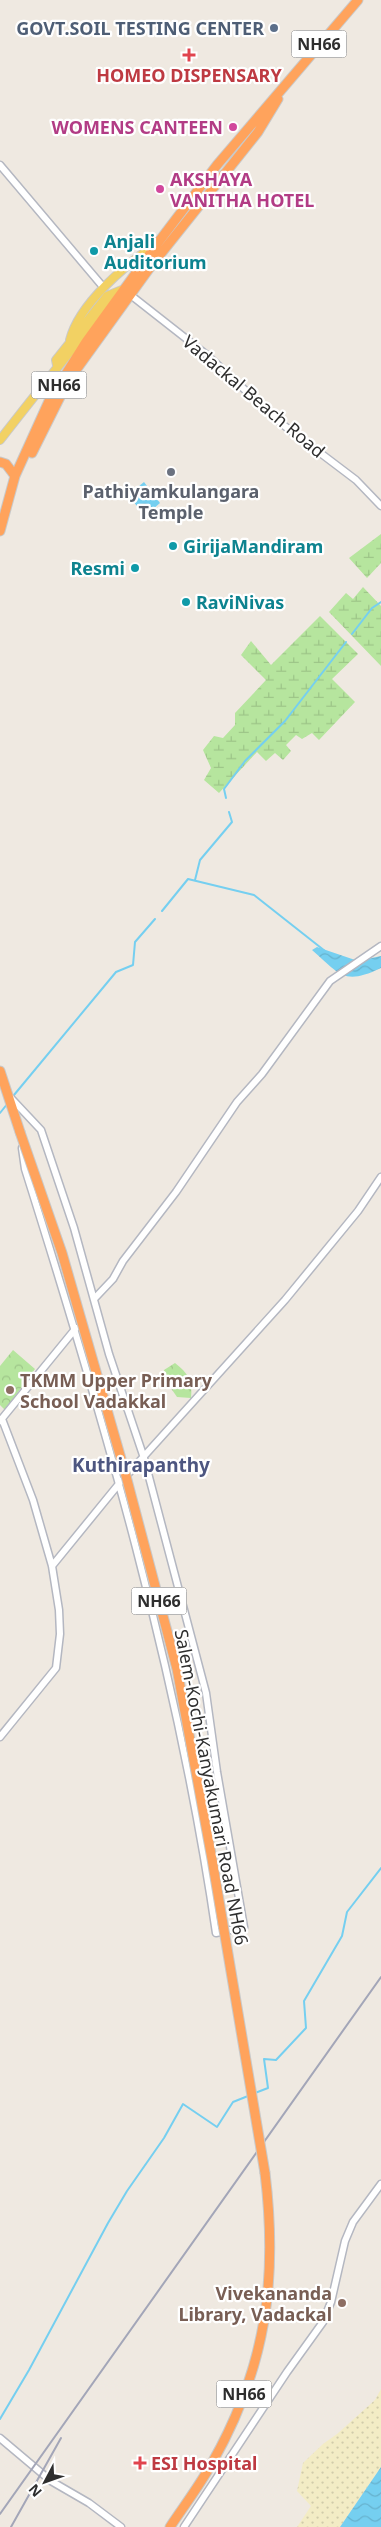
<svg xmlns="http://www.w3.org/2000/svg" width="381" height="2527" viewBox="0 0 381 2527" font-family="'Noto Sans',sans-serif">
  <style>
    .wetland { fill: url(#wetland-marsh) }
    .sand { fill: url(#sand-dots) }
    .park { fill: url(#park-crowns) }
    .water { fill: url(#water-waves) }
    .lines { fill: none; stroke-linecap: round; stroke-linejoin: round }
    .stream { stroke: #75cff0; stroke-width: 2 }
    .secondary-casing { stroke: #b4b7c1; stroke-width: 9 }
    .primary-casing { stroke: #c9c9c9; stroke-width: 10 }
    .highway-casing { stroke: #c9c9c9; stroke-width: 11 }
    .secondary { stroke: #fff; stroke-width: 6 }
    .primary { stroke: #f2d163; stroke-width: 8 }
    .highway { stroke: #ffa35c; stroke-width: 9 }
    .rail { stroke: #a3a6b8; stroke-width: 2 }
    .highway-bridge-casing { stroke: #c9c9c9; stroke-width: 11; stroke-linecap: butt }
    .highway-bridge { stroke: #ffa35c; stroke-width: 9 }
    .service-dot { fill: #5c6f8a; stroke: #fff; stroke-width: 2 }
    .health-dot { fill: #e0444e; stroke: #fff; stroke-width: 2 }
    .hotel-dot { fill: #d1479c; stroke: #fff; stroke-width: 2 }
    .culture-dot { fill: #0f9aa8; stroke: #fff; stroke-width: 2 }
    .worship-dot { fill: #6b7280; stroke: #fff; stroke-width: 2 }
    .education-dot { fill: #8d6e63; stroke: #fff; stroke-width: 2 }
    .labels { text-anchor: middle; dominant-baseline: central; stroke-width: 4.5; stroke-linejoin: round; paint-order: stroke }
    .shield { fill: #fff; stroke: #6d6d6d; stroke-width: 1 }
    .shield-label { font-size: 16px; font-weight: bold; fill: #2e2e2e }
    .service-label { font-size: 18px; font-weight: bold; fill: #4e5e75; stroke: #fff; text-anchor: end }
    .health-label { font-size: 18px; font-weight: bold; fill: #be3a42; stroke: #fff }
    .hotel-label { font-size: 18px; font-weight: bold; fill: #b23c85; stroke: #fff; text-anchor: end }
    .culture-label { font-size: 18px; font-weight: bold; fill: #0d838f; stroke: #fff; text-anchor: start }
    .street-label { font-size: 18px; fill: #2e2e2e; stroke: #fff }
    .worship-label { font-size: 18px; font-weight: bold; fill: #5b616d; stroke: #fff }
    .education-label { font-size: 18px; font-weight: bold; fill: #785e54; stroke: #fff; text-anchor: start }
    .neighbourhood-label { font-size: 19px; font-weight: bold; fill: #4d5680; stroke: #fff }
  </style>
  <defs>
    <pattern id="wetland-marsh" width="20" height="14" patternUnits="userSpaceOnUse" patternTransform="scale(1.25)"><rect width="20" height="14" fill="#b6e59e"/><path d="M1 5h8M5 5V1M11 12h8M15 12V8" fill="none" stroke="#9dc588"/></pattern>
    <pattern id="sand-dots" width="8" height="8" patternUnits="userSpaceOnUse" patternTransform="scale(1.25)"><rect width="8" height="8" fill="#f3ecc5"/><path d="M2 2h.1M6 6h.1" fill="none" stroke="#d1cbaa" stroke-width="1.8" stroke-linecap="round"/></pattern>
    <pattern id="park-crowns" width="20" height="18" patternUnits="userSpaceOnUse" patternTransform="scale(1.25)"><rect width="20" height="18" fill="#b6e59e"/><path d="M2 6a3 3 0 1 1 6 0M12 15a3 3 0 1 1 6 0" fill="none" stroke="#9dc588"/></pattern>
    <pattern id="water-waves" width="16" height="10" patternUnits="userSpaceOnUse" patternTransform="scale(1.25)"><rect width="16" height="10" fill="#75cff0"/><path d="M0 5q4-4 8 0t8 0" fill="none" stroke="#66b2ce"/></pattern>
  </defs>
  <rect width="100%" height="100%" fill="#efe9e1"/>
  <path class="wetland" d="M381,534v29l-14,15 -18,-20z
    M363,587l18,19v60l-52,-54 17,-19 7,6z
    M320,616l38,38 -26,25 23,23 -36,38 -7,-7 -10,6 -6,-4 -10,10 5,6 -8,9 -8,-7 -9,8 -9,-9 -38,41 -15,-13 7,-12 -8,-18 11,-14 9,2 12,-13v-12l31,-33 -25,-25 10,-14 20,24z"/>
  <path class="sand" d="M381,2389v78l-41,60h-43l14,-21 -14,-15 6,-28 20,-19 14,-10 38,-34z"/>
  <path class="park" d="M13,1350l22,19 -30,41 -5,-5v-39z
    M175,1363c13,10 18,18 16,35l-14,-1 -11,-16 -2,-11z"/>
  <path class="water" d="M144,482l16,21 -15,13 -17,-21z
    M317,947l41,14 23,-5v12c-38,18 -41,6 -69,-18z
    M381,2467v60h-41z"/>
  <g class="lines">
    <path class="stream" d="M352,634l20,-26 9,-6
      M226,798l-2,-9 21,-28 40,-40 61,-79
      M195,880l5,-20 32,-38 -3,-10
      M162,911l26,-32 66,16 71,56
      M14,1095l102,-123 17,-7 2,-23 20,-23
      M0,1113l8,-10
      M255,2093l13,-5 -4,-29 12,1 30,-32 -2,-27 38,-65 5,-24 34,-44
      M0,2419l29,-49 79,-147 19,-32 37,-53 19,-34 34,23 16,-25 15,-6"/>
    <g class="secondary-casing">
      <path id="secondary" d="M0,165l104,123
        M128,293l79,62 75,69 74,56 25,26
        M10,1097l31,33 33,98 35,126 35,104 62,235 11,79 27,155 -28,6c-38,-261 -112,-513 -191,-764l-3,-21
        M95,1298l18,-19 10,-18 53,-69 61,-90 25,-28 68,-93 51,-35
        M0,1421l76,-93
        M52,1566l66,-81 167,-185 73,-89 23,-34
        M0,1737l56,-69 4,-34 -1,-24 -7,-44 -19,-66 -31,-81
        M0,2438l51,43 38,22 32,24
        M184,2527l103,-155 36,-50 8,-20 14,-61 8,-19 28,-38"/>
    </g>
    <g class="primary-casing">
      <path id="primary" d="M70,340c9,-36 55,-75 85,-95
        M57,365l-1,-5 51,-64 17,-7
        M0,440c37,-48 74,-93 111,-139l1,-6"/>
    </g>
    <g class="highway-casing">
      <path id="highway" d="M32,453l36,-72 83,-115 107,-134 20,-33
        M0,462l6,2 9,12
        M0,531l15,-55 34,-75 37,-59 71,-98 60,-79 141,-165
        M0,1071l20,61
        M170,2527c14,-21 30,-42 42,-64 54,-95 66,-183 53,-290"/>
    </g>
    <use href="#secondary" class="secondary"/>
    <use href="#primary" class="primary"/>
    <use href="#highway" class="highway"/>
    <path class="rail" d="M0,2514l381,-537
      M11,2527l50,-89"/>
    <g class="highway-bridge-casing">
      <path id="highway-bridge" d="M20,1132l42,121 64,223 51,193 35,190 53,314"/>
    </g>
    <use href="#highway-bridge" class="highway-bridge"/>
  </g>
  <circle class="service-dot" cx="274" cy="28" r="5"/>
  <g class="health-dot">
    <path d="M186.5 47.5h5v5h5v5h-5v5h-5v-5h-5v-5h5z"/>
    <path d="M137.5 2455.5h5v5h5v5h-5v5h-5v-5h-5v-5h5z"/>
  </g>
  <g class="hotel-dot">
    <circle cx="233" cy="127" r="5"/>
    <circle cx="160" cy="189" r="5"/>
  </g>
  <g class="culture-dot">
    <circle cx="94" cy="251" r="5"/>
    <circle cx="173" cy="546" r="5"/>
    <circle cx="135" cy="568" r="5"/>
    <circle cx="186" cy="602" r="5"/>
  </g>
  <circle class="worship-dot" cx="171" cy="472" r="5"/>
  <g class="education-dot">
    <circle cx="10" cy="1390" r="5"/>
    <circle cx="342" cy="2303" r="5"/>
  </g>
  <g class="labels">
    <g class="shield">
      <rect x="291.5" y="30.5" width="55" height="27" rx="4"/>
      <rect x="31.5" y="371.5" width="55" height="27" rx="4"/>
      <rect x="131.5" y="1587.5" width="55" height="27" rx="4"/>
      <rect x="216.5" y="2380.5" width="55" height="27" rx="4"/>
    </g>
    <g class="shield-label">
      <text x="319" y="44">NH66</text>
      <text x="59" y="385">NH66</text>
      <text x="159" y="1601">NH66</text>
      <text x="244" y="2394">NH66</text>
    </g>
    <g class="service-label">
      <text x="264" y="28">GOVT.SOIL TESTING CENTER</text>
    </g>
    <g class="health-label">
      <text x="189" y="75">HOMEO DISPENSARY</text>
      <text x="151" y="2463" text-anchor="start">ESI Hospital</text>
    </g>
    <g class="hotel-label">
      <text x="223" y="127">WOMENS CANTEEN</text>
      <text x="170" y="179" text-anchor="start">AKSHAYA<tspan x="170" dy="21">VANITHA HOTEL</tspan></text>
    </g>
    <g class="culture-label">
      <text x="104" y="241">Anjali<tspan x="104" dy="21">Auditorium</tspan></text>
      <text x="183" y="546">GirijaMandiram</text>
      <text x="125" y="568" text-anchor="end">Resmi</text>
      <text x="196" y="602">RaviNivas</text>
    </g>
    <g class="street-label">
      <text transform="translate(254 396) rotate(40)">Vadackal Beach Road</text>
      <text transform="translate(212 1787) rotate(79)">Salem-Kochi-Kanyakumari Road NH66</text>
    </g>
    <g class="worship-label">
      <text x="171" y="491">Pathiyamkulangara<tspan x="171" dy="21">Temple</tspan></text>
    </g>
    <g class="education-label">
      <text x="20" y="1380">TKMM Upper Primary<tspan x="20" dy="21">School Vadakkal</tspan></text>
      <text x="332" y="2293" text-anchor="end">Vivekananda<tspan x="332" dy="21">Library, Vadackal</tspan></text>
    </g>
    <g class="neighbourhood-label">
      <text x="141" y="1465">Kuthirapanthy</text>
    </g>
  </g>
  <g transform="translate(45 2482) rotate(229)" stroke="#ffffff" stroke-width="4" paint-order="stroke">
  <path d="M0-4L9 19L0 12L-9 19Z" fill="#2e2e2e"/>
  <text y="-8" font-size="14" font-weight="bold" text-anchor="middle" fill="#2e2e2e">N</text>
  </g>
</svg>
